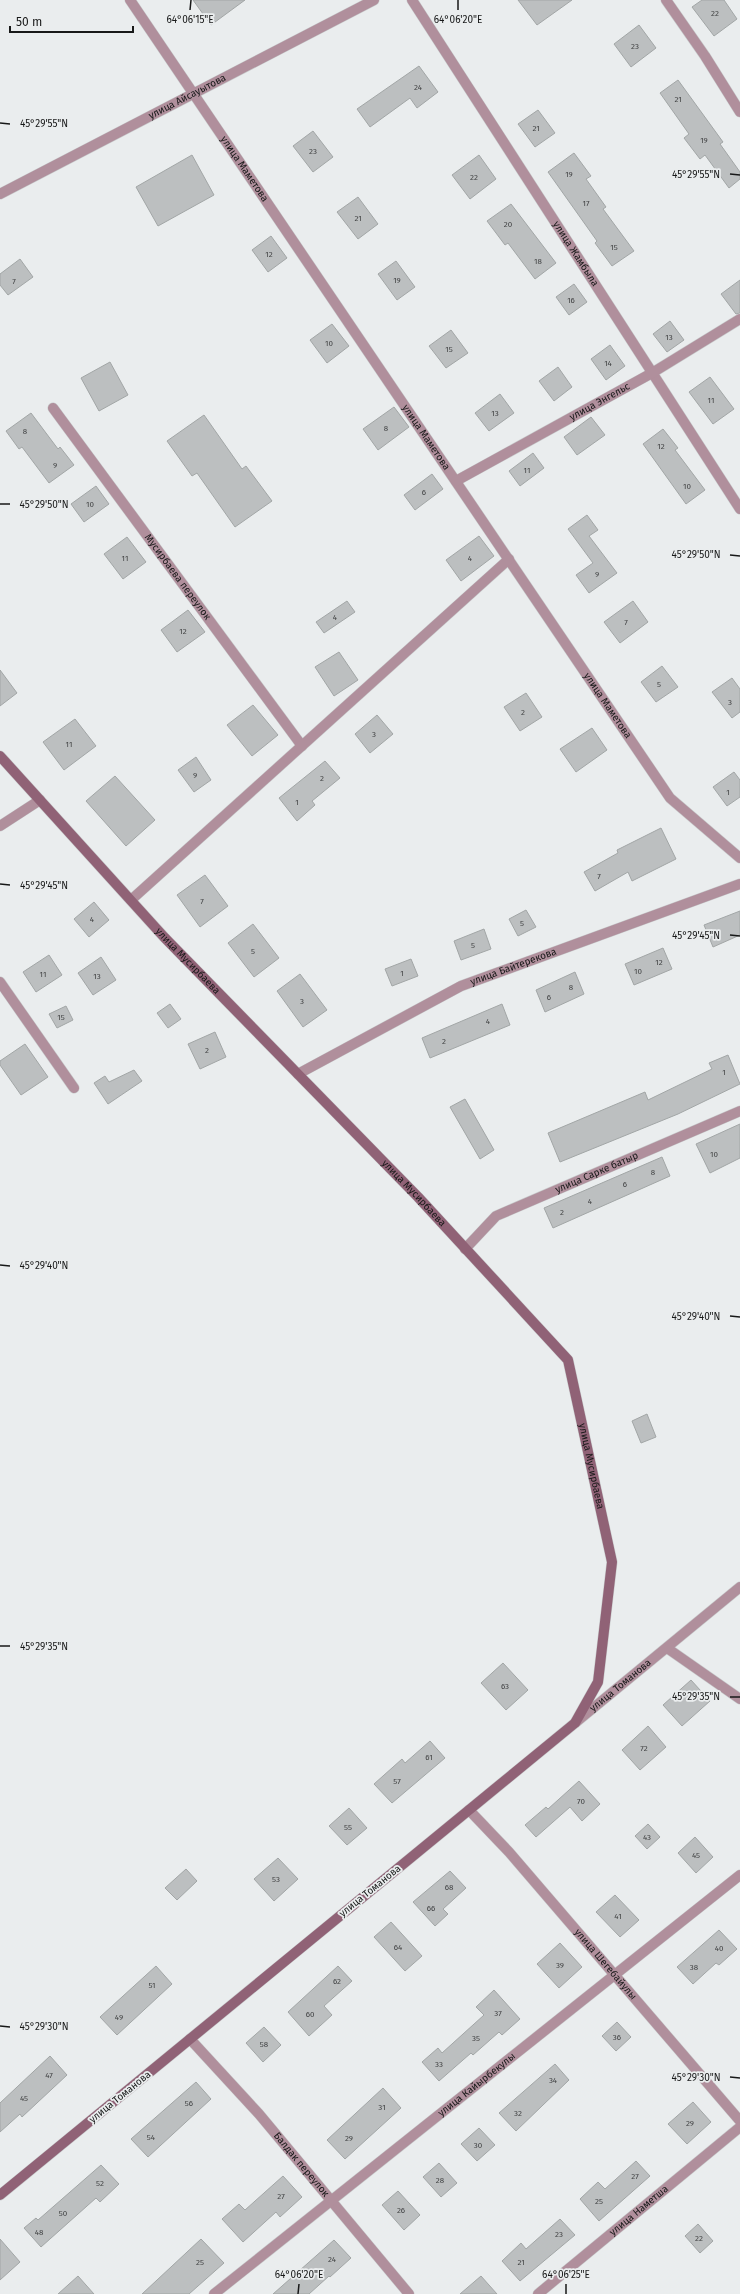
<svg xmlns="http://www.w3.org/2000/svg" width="740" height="2294" viewBox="0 0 740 2294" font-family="'Fira Sans',sans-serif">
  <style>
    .building { fill: #bcbfc0; stroke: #a2a6a6 }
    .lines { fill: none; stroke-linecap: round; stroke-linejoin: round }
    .street-casing { stroke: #c8cbcc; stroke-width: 11 }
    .secondary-casing { stroke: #c8cbcc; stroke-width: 11 }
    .street { stroke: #b08f9c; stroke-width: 10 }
    .secondary { stroke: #906276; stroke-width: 10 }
    .ticks { fill: none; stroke: #181919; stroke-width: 1.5 }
    .labels { text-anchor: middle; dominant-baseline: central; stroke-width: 3.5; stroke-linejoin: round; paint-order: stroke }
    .number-label { font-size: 8px; fill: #414243 }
    .street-label { font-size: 10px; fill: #181919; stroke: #eaedee }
    .ticks-label { font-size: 10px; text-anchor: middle; fill: #181919; stroke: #eaedee; stroke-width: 3.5; stroke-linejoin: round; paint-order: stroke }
  </style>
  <rect width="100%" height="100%" fill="#eaedee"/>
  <path class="building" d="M193,0h52l-34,25z
    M518,0h54l-35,25z
    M702,0h22l13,19 -23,17 -22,-29z
    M639,25l17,23 -25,19 -17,-23z
    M419,66l19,26 -21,16 -7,-10 -40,29 -13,-18z
    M678,80l45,62 -3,2 20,28v7l-11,9 -24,-33 -5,4 -16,-21 5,-4 -29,-41z
    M538,110l17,23 -20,14 -17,-23z
    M313,131l20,26 -20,15 -20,-26z
    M574,153l17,23 -5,3 20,28 -3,2 31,42 -22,15 -17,-23 2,-2 -49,-69z
    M192,155l22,40 -56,31 -22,-39z
    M479,155l17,24 -26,20 -18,-24z
    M358,197l20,27 -20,15 -21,-27z
    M511,204l45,59 -21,16 -27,-36 -3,2 -18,-24z
    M271,236l16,22 -19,14 -16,-22z
    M20,259l13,18 -25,18 -8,-10v-11z
    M396,261l19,26 -18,13 -19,-26z
    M740,280v33l-4,1 -15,-20z
    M574,284l13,18 -18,13 -13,-18z
    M670,321l14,19 -17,12 -14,-18z
    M332,324l17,22 -22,17 -17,-23z
    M451,330l17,23 -22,15 -17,-22z
    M610,345l15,21 -19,14 -15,-21z
    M110,362l18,33 -29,16 -18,-33z
    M558,367l14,20 -18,14 -15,-20z
    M710,377l24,32 -21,15 -24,-32z
    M500,394l14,19 -25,18 -14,-18z
    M394,407l15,20 -31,23 -15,-21z
    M31,413l27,36 2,-2 14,18 -25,18 -27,-36 -3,2 -13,-18z
    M204,415l38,54 4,-3 26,35 -37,26 -38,-54 -5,3 -25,-35z
    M591,417l14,18 -28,20 -13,-18z
    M663,429l15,19 -3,2 30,40 -19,14 -43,-60z
    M533,453l11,15 -24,18 -11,-15z
    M432,474l11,15 -28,21 -11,-15z
    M96,486l13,18 -25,18 -13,-18z
    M587,515l11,15 -9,6 28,37 -28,20 -13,-18 17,-12 -25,-34z
    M479,536l15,20 -33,25 -15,-21z
    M127,537l19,25 -23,17 -19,-25z
    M347,601l8,11 -31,21 -8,-11z
    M633,601l15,21 -28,21 -16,-21z
    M188,610l17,22 -28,20 -16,-22z
    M339,652l19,28 -24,16 -19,-29z
    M662,666l16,21 -22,15 -15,-20z
    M0,670l17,23 -17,13z
    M732,678l8,11v23l-8,6 -20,-26z
    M526,693l16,24 -22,14 -16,-24z
    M253,705l25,30 -26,21 -25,-31z
    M377,715l16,19 -23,19 -15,-19z
    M75,719l21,27 -32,24 -21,-28z
    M592,728l15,22 -31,22 -16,-23z
    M196,757l15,23 -17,12 -16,-22z
    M325,761l15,17 -28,23 3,4 -18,16 -18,-23z
    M734,772l6,8v17l-13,9 -14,-19z
    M115,776l40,44 -29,26 -40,-45z
    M661,828l15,31 -44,22 -4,-9 -33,19 -11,-19 34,-19 -1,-3z
    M205,875l23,31 -28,21 -23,-32z
    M94,902l15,18 -20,17 -15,-18z
    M526,910l10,17 -18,9 -9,-17z
    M740,911v24l-27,12 -9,-22z
    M253,924l26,34 -25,19 -26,-34z
    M484,929l7,20 -30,11 -7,-19z
    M663,948l9,21 -38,16 -9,-21z
    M49,955l13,20 -26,17 -13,-20z
    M101,957l15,23 -23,15 -15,-22z
    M411,959l7,17 -26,10 -7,-17z
    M575,972l9,22 -39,18 -9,-22z
    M300,974l27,36 -24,17 -26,-36z
    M170,1004l11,15 -13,9 -11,-15z
    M502,1004l8,21 -80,33 -8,-20z
    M66,1006l7,14 -16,8 -8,-14z
    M215,1032l11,25 -26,12 -12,-25z
    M25,1044l23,33 -27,18 -21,-30v-4z
    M728,1055l12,29 -62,30 -118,48 -12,-29 97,-41 3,8 64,-31 -3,-6z
    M134,1070l8,11 -34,23 -14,-21 11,-7 4,6z
    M465,1099l29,51 -14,9 -30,-52z
    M740,1124v34l-30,15 -14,-29z
    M662,1157l8,19 -117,52 -9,-20z
    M647,1414l9,23 -15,6 -9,-22z
    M503,1663l25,27 -22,20 -25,-27z
    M691,1680l19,21 -28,25 -19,-21z
    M648,1726l18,21 -26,23 -18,-20z
    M430,1741l15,17 -53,45 -18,-19 28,-25 3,4z
    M579,1781l21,23 -18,17 -12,-14 -34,30 -11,-12 21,-18 2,2z
    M349,1808l18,20 -20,17 -18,-19z
    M648,1824l12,13 -13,12 -12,-13z
    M695,1837l18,20 -17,16 -18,-20z
    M278,1858l20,21 -24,22 -20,-22z
    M186,1869l11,12 -20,19 -12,-12z
    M450,1871l16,17 -23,21 5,5 -13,12 -22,-24z
    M615,1895l24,25 -19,17 -24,-25z
    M391,1922l31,34 -17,15 -31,-34z
    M719,1930l18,19 -18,16 -3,-2 -23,21 -16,-17z
    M560,1943l22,24 -23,21 -22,-24z
    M156,1966l16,18 -55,51 -17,-18z
    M338,1966l14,15 -28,25 8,9 -23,21 -21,-24z
    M494,1990l26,29 -18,16 -3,-3 -26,23 -2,-2 -32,28 -17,-19 16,-14 4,5 42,-38 -8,-8z
    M617,2022l14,15 -15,14 -14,-15z
    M264,2027l17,18 -18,17 -17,-19z
    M50,2056l17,19 -45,42 -2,-3 -20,18v-29z
    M555,2064l14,16 -53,51 -17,-18z
    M196,2082l15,17 -63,58 -17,-18z
    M383,2088l18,20 -56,51 -18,-19z
    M693,2102l18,20 -24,22 -19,-20z
    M479,2128l16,17 -18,16 -16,-17z
    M636,2161l14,15 -51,45 -19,-22 18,-17 7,7z
    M439,2163l18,20 -16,14 -18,-20z
    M101,2165l18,19 -19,18 -4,-4 -55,49 -17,-19 12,-10 2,2z
    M283,2176l19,21 -22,20 -4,-5 -33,30 -21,-23 17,-15 6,6z
    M398,2191l22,24 -16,15 -22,-25z
    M560,2219l15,16 -55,46 -18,-20 19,-18 5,6z
    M698,2224l15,17 -13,12 -15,-17z
    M0,2239l20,23 -20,18z
    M201,2239l23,24 -35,31h-47z
    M334,2240l17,18 -21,19 -1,-1 -20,18h-36z
    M78,2276l16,18h-36z
    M481,2276l16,18h-37z"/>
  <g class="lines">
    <g class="street-casing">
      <g id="street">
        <path id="s1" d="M130,0l540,798 70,60"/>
        <path id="s2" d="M412,0l328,509"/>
        <path d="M666,0l39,56 35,56"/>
        <path id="s3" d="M0,194l374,-194"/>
        <path id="s4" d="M53,408l249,338"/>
        <path id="s5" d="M456,481l196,-108 88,-54"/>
        <path d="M0,826l40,-26"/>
        <path d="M131,900l378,-341"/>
        <path d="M0,982l74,106"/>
        <path id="s6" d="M298,1074l163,-88 279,-102"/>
        <path id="s7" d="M465,1249l31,-33 244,-105"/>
        <path d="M667,1648l73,51"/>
        <path id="s8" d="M575,1723l165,-136"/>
        <path id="s9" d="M469,1810l40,42 231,269"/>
        <path id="s10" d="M190,2039l69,75 150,180"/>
        <path id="s11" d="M214,2294l526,-419"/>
        <path id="s12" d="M538,2294l202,-167"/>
      </g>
    </g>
    <g class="secondary-casing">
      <g id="secondary">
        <path id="s13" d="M0,756l164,181 254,260 150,163 44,202 -14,120 -23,41 -575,472"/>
      </g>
    </g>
    <use href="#street" class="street"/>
    <use href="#secondary" class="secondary"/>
  </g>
  <path class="ticks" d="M190,10l1,-10M458,10v-10M0,123l10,1M730,174l10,1M0,504h10M730,555l10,1M0,884l10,1M730,935l10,1M0,1265l10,1M730,1316l10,1M0,1646h10M730,1697h10M0,2026l10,1M730,2077l10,1M298,2294l1,-10M566,2294v-10"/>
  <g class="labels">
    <g class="number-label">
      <text x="715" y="13">22</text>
      <text x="635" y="46">23</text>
      <text x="418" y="87">24</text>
      <text x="678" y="99">21</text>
      <text x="536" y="128">21</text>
      <text x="704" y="140">19</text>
      <text x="313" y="151">23</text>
      <text x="569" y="174">19</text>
      <text x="474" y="177">22</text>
      <text x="586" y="203">17</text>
      <text x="358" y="218">21</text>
      <text x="508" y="224">20</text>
      <text x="614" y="247">15</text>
      <text x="269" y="254">12</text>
      <text x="538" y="261">18</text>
      <text x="397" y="280">19</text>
      <text x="14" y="281">7</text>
      <text x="571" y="300">16</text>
      <text x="669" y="337">13</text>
      <text x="329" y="343">10</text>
      <text x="449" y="349">15</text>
      <text x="608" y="363">14</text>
      <text x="711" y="400">11</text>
      <text x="495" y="413">13</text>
      <text x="386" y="428">8</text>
      <text x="25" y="431">8</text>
      <text x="661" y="446">12</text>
      <text x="55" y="465">9</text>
      <text x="527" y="470">11</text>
      <text x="687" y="486">10</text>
      <text x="424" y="492">6</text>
      <text x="90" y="504">10</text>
      <text x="125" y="558">11</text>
      <text x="470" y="558">4</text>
      <text x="597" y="574">9</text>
      <text x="335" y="617">4</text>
      <text x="626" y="622">7</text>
      <text x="183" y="631">12</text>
      <text x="659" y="684">5</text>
      <text x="730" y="702">3</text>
      <text x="523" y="712">2</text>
      <text x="374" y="734">3</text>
      <text x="69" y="744">11</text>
      <text x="195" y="775">9</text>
      <text x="322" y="778">2</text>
      <text x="728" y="792">1</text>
      <text x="297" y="802">1</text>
      <text x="599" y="876">7</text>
      <text x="202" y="901">7</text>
      <text x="92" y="919">4</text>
      <text x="522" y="923">5</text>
      <text x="473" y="945">5</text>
      <text x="253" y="951">5</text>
      <text x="659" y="962">12</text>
      <text x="638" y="971">10</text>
      <text x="402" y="973">1</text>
      <text x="43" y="974">11</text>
      <text x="97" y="976">13</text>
      <text x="571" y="987">8</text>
      <text x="549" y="997">6</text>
      <text x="302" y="1001">3</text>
      <text x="61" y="1017">15</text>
      <text x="488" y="1021">4</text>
      <text x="444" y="1041">2</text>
      <text x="207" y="1050">2</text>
      <text x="724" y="1072">1</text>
      <text x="714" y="1154">10</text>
      <text x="653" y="1172">8</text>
      <text x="625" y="1184">6</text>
      <text x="590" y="1201">4</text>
      <text x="562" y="1212">2</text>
      <text x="505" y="1686">63</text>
      <text x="644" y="1748">72</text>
      <text x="429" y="1757">61</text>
      <text x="397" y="1781">57</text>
      <text x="581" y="1801">70</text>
      <text x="348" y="1827">55</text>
      <text x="647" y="1837">43</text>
      <text x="696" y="1855">45</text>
      <text x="276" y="1879">53</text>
      <text x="449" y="1887">68</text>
      <text x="431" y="1908">66</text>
      <text x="618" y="1916">41</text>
      <text x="398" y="1947">64</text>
      <text x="719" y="1948">40</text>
      <text x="560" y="1965">39</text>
      <text x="694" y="1967">38</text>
      <text x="337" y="1981">62</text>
      <text x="152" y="1985">51</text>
      <text x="498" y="2013">37</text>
      <text x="310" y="2014">60</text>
      <text x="119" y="2017">49</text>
      <text x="617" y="2037">36</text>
      <text x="476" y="2038">35</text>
      <text x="264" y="2044">58</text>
      <text x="439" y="2064">33</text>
      <text x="49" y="2075">47</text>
      <text x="553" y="2080">34</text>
      <text x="24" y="2098">45</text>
      <text x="189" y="2103">56</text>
      <text x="382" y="2107">31</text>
      <text x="518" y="2113">32</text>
      <text x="690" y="2123">29</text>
      <text x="151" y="2137">54</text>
      <text x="349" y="2138">29</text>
      <text x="478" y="2145">30</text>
      <text x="635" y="2176">27</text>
      <text x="440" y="2180">28</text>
      <text x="100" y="2183">52</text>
      <text x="281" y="2196">27</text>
      <text x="599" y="2201">25</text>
      <text x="401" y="2210">26</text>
      <text x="63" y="2213">50</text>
      <text x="39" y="2232">48</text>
      <text x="559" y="2234">23</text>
      <text x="699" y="2238">22</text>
      <text x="332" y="2259">24</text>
      <text x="200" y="2262">25</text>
      <text x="521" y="2262">21</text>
    </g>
    <g class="street-label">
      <text stroke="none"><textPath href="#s3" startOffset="211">улица Айсауытова</textPath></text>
      <text stroke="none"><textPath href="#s1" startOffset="204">улица Маметова</textPath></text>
      <text stroke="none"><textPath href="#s2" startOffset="302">улица Жамбыла</textPath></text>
      <text stroke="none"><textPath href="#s5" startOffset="164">улица Энгельс</textPath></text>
      <text stroke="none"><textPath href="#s1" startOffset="528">улица Маметова</textPath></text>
      <text stroke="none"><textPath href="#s4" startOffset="210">Мусирбаева переулок</textPath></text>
      <text stroke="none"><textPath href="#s1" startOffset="852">улица Маметова</textPath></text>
      <text stroke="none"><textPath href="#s13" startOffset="278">улица Мусирбаева</textPath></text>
      <text stroke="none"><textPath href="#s6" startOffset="241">улица Байтерекова</textPath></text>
      <text stroke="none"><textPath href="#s7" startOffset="155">улица Сарке батыр</textPath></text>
      <text stroke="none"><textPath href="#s13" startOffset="602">улица Мусирбаева</textPath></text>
      <text stroke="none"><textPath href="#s13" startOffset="938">улица Мусирбаева</textPath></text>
      <text stroke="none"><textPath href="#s8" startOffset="59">улица Томанова</textPath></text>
      <text transform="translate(370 1891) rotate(-39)">улица Томанова</text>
      <text stroke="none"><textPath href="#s9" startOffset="206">улица Шегебайулы</textPath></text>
      <text stroke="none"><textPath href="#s11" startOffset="336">улица Кайырбекулы</textPath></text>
      <text transform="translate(120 2097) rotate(-39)">улица Томанова</text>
      <text stroke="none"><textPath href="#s10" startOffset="168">Балдак переулок</textPath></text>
      <text stroke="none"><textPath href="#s12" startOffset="131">улица Наметша</textPath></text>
    </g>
  </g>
  <g class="ticks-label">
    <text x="190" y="23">64°06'15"E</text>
    <text x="458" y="23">64°06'20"E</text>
    <text x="44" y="127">45°29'55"N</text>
    <text x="696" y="178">45°29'55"N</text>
    <text x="44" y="508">45°29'50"N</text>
    <text x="696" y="558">45°29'50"N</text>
    <text x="44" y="889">45°29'45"N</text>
    <text x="696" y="939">45°29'45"N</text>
    <text x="44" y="1269">45°29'40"N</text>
    <text x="696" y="1320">45°29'40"N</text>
    <text x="44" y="1650">45°29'35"N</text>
    <text x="696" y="1700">45°29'35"N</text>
    <text x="44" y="2030">45°29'30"N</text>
    <text x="696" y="2081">45°29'30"N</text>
    <text x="299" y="2278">64°06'20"E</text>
    <text x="566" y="2278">64°06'25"E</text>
  </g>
  <path d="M10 26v6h123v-6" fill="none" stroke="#181919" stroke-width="2"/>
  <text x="16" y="26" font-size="12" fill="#181919" stroke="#eaedee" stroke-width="3" paint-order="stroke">50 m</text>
</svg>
